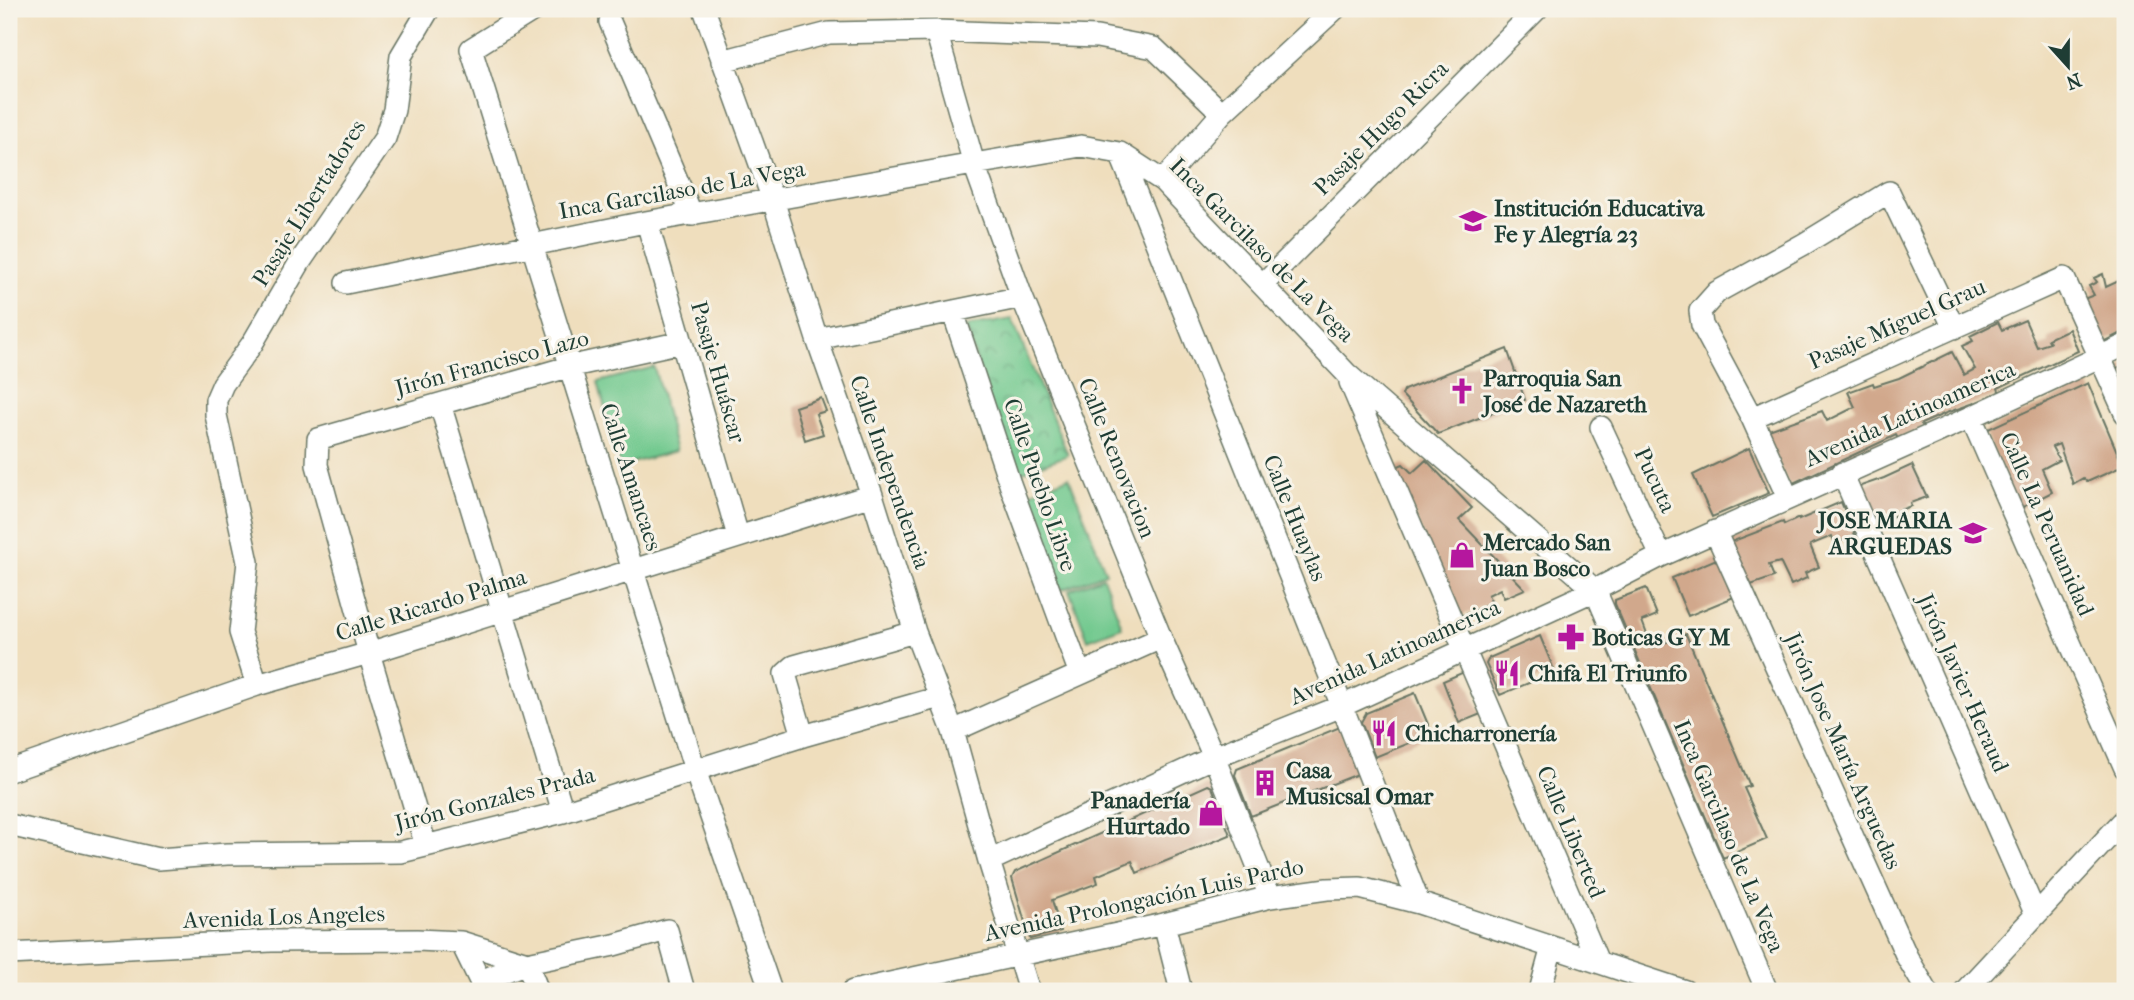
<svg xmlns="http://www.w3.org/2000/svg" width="2134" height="1000" viewBox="0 0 2134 1000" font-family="'IM FELL French Canon',serif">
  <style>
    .green { fill: #72c98f; stroke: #488362; stroke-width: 2 }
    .park { fill: url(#park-crowns); stroke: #488362; stroke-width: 2 }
    .building { fill: #d1a88c }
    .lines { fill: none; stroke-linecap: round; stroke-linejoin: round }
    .street-casing { stroke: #687564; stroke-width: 24 }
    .street { stroke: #fff; stroke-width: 21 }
    .labels { text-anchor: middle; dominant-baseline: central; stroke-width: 6; stroke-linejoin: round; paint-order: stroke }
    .street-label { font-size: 23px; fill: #1f3d34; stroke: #f7f3e8 }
    .poi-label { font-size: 23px; font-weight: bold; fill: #1f3d34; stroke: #f7f3e8; text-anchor: start }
  </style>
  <defs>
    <pattern id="park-crowns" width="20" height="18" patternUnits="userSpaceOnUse" patternTransform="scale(1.75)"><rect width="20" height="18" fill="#72c98f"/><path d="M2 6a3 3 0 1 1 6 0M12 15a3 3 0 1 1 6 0" fill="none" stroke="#5da476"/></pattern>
  </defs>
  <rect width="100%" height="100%" fill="#f7f3e8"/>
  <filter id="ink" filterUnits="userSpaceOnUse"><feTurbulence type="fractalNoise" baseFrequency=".0143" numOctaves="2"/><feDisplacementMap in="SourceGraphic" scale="14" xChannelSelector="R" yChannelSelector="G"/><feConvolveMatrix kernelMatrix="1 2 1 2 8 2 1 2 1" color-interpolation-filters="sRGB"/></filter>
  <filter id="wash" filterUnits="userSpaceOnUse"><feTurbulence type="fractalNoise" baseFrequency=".00686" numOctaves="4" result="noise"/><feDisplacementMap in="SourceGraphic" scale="28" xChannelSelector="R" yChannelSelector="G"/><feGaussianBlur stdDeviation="1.57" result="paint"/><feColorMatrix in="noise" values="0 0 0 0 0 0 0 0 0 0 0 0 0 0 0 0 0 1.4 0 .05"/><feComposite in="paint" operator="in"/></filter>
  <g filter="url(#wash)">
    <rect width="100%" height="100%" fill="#efdebd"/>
    <path class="green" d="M654,367l22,84 -56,15 -22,-84z
      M1069,477l37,96 -45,17 -37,-95z
      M1103,577l19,50 -34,13 -19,-50z"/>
    <path class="park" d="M1012,319l56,136 -56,21 -46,-149z"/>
    <g id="blocks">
      <path class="building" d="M2103,274l3,13 19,-9v53l-26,13 -18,-44 13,-5 -5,-9 8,-4 -3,-4z
        M2025,320l12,27 13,-4 -2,-4 21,-10 9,22 -80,37 2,6 -54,19 -25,11 3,3 -26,12 -2,-4 -107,50 -26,-53 59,-21 5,10 28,-14 -7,-15 25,-9 1,3 25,-8 53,-26 12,23 11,-6 -13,-23 11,-5 -3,-5 28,-14 4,8z
        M1507,349l18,51 -87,34 -36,-39 2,-5z
        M2125,364v38l-14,-31z
        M2088,383l35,83 -36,16 -4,-4 -10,6 -14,-40 -7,3 7,13 -17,9 10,23 -33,17 -35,-78z
        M821,398l5,13 -10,3 7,20 -18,6 -10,-33z
        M1749,448l20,45 -57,24 -19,-42z
        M1426,460l46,48 -13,12 66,69 -21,9 -4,-9 -12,6 4,8 -33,14 -65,-149 9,-4 9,9z
        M1912,465l15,32 -17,6 1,3 -14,5 2,3 -28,11 -16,-37 29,-10z
        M1841,502l14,33 -20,9 -3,-8 -22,9 9,22 -14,6 2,5 -16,7 -11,-23 -11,3 5,12 -26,9 -20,-43 55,-21 1,3 15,-7v2z
        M1714,560l5,1 15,36 -46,19 -16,-38z
        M1646,588l11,27 -15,6 10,27 34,-14 64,152 -6,2 23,51 -44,19 -108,-254v-4z
        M1540,636l15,36 -55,23 -14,-31 3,-6z
        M1464,672l17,42 -22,9 -16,-42z
        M1415,693l17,41 -57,23 -14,-35 5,-9z
        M1340,727l18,47 -107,42 -16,-41 2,-6z
        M1208,785l4,2 18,48 -93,38 -5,-12 -36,15 2,7 -46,17 9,31 -31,8 -18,-61 3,-6z"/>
    </g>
  </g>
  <g filter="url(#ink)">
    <use href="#blocks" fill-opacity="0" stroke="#687564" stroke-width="2"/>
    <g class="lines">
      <g class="street-casing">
        <path id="street" d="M535,9l-64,40 224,721 76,221
          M704,9l69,191 44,139 55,156 43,137 38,99 36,130 40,130
          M610,22l82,193
          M936,31l38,133 48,133 139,341 53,119 56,140
          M722,61l107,-28 107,-2 161,6 57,11 68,65
          M1120,153l222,553 77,197
          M1163,181l59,-68 113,-104
          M647,222l91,314
          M346,283l294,-60 334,-59 107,-18 39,7 43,28 184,193 248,216 172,401
          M1263,284l274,-275
          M953,312l57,172 70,190
          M817,339l205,-42
          M1350,382l248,580
          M440,404l123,408
          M1971,417l154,351
          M1752,418l312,-140 61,135
          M1601,427l60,129
          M1842,473l194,442
          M1788,498l-36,-80 -50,-93 -2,-14 17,-19 87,-48 85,-52 65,136
          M1715,531l192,426 20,34
          M257,685l-17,-53 8,-70 -32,-147v-15l7,-16 29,-40 48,-82 85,-124 9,-28 7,-54 28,-47
          M953,731l208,-93
          M803,736l-18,-62 9,-8 121,-34
          M9,771l248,-86 112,-32 503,-158
          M9,825l149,34 69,-5 174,-2 162,-40 240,-76 137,-39
          M426,846l-57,-193 -52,-188 1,-26 250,-72 114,-25
          M989,861l225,-104 128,-51 253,-116 66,-34 310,-139 154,-72
          M1164,924l17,67
          M461,942l19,39 2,10
          M9,954l262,-13 146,-1 44,2 66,21 11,28
          M480,981l47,-18 87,-18 53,-15 17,61
          M853,991l311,-67 106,-27 57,-8 33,-1 59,15 266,88
          M1540,991l12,-44
          M1965,991l160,-172"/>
      </g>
      <use href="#street" class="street"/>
    </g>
  </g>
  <defs>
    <g id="school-bare" transform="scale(2.1)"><path d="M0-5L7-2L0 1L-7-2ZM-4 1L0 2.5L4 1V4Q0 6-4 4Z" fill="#b5179e" stroke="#f7f3e8" stroke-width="2.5" paint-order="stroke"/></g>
    <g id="church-bare" transform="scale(2.1)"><path d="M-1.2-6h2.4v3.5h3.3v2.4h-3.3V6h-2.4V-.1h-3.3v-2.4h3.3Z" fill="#b5179e" stroke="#f7f3e8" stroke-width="2.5" paint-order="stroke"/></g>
    <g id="shop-bare" transform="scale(2.1)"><path d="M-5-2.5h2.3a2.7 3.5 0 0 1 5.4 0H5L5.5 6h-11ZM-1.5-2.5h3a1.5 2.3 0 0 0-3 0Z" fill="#b5179e" stroke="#f7f3e8" stroke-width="2.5" paint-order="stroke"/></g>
    <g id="pharmacy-bare" transform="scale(2.1)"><path d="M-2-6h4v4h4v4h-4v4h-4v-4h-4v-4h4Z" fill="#b5179e" stroke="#f7f3e8" stroke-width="2.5" paint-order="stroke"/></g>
    <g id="restaurant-bare" transform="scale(2.1)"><path d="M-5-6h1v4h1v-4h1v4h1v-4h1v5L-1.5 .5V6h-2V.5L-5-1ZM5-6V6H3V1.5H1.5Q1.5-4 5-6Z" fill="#b5179e" stroke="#f7f3e8" stroke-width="2.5" paint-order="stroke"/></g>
    <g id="building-bare" transform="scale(2.1)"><path d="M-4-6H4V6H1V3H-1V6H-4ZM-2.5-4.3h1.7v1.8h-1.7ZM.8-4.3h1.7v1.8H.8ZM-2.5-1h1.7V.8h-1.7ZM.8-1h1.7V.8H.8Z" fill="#b5179e" stroke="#f7f3e8" stroke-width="2.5" paint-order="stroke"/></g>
  </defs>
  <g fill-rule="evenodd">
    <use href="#school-bare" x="1473" y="221"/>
    <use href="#church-bare" x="1462" y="391"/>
    <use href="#school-bare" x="1973" y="533"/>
    <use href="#shop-bare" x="1462" y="555"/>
    <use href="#pharmacy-bare" x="1571" y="637"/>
    <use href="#restaurant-bare" x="1507" y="673"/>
    <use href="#restaurant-bare" x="1384" y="733"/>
    <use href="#building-bare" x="1265" y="783"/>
    <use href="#shop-bare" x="1211" y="813"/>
  </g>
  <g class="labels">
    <g class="street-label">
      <text transform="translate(1381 128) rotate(-45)">Pasaje Hugo Ricra</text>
      <text transform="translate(682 190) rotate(-10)">Inca Garcilaso de La Vega</text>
      <text transform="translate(309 203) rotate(-58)">Pasaje Libertadores</text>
      <text transform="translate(1262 250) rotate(45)">Inca Garcilaso de La Vega</text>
      <text transform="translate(1897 324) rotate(-24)">Pasaje Miguel Grau</text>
      <text transform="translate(492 363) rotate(-15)">Jirón Francisco Lazo</text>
      <text transform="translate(718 372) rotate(74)">Pasaje Huáscar</text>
      <text transform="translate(1910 414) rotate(-24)">Avenida Latinoamerica</text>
      <text transform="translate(1117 458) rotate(68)">Calle Renovacion</text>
      <text transform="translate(890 472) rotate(71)">Calle Independencia</text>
      <text transform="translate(631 477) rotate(72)">Calle Amancaes</text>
      <text transform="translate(1655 480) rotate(65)">Pucuta</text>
      <text transform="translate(1040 485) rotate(71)">Calle Pueblo Libre</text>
      <text transform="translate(1295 518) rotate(68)">Calle Huaylas</text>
      <text transform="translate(2047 524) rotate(66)">Calle La Peruanidad</text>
      <text transform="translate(431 605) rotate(-17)">Calle Ricardo Palma</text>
      <text transform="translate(1395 652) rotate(-24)">Avenida Latinoamerica</text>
      <text transform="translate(1963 683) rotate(66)">Jirón Javier Heraud</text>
      <text transform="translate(1843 751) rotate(66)">Jirón Jose María Arguedas</text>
      <text transform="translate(495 799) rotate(-14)">Jirón Gonzales Prada</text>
      <text transform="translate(1571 832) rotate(67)">Calle Liberted</text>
      <text transform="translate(1729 836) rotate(67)">Inca Garcilaso de La Vega</text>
      <text transform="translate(1144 900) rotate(-12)">Avenida Prolongación Luis Pardo</text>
      <text transform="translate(284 917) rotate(-2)">Avenida Los Angeles</text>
    </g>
    <g class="poi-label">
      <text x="1494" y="208">Institución Educativa<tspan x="1494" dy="26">Fe y Alegría 23</tspan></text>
      <text x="1483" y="378">Parroquia San<tspan x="1483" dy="26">José de Nazareth</tspan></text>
      <text x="1952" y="520" text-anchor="end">JOSE MARIA<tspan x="1952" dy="26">ARGUEDAS</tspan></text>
      <text x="1483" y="542">Mercado San<tspan x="1483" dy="26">Juan Bosco</tspan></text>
      <text x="1592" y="637">Boticas G Y M</text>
      <text x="1528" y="673">Chifa El Triunfo</text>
      <text x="1405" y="733">Chicharronería</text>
      <text x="1286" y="770">Casa<tspan x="1286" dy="26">Musicsal Omar</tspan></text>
      <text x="1190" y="800" text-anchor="end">Panadería<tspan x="1190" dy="26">Hurtado</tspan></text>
    </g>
  </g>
  <rect width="2134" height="1000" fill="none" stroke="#f7f3e8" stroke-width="35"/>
  <g transform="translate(2068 66) rotate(159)" stroke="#f7f3e8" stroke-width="5" paint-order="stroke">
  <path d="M0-5L12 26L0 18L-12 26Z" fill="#1f3d34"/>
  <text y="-10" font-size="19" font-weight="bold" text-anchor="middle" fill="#1f3d34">N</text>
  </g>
</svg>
